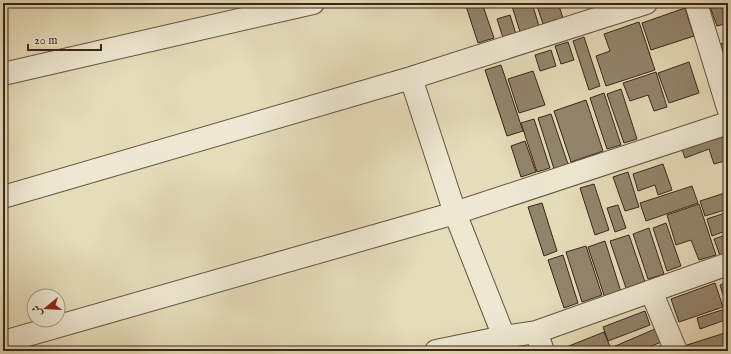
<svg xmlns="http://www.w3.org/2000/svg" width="731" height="354" viewBox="0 0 731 354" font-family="'IM FELL English',Amiri,serif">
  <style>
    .building { fill: #92856c; stroke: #382618 }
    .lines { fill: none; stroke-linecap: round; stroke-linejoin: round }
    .street-casing { stroke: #635440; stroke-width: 24 }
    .street { stroke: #eee8d2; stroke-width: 22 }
  </style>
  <rect width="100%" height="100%" fill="#e5dcb9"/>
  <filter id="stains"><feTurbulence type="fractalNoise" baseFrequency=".005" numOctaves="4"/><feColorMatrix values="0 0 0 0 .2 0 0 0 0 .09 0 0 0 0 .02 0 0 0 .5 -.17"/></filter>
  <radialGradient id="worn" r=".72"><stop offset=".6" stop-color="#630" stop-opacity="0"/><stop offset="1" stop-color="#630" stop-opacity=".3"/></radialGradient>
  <path class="building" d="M465,3h17l12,35 -16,5z
    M511,3h21l7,23 -19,6z
    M536,3h22l5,15 -20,6z
    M722,3h6v20l-11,3 -7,-19z
    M685,8l9,28 -43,14 -9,-27z
    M510,15l7,22 -13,4 -7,-22z
    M639,22l16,48 -49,16 -10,-30 14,-5 -6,-17z
    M584,37l16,49 -11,4 -16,-49z
    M568,42l6,18 -13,4 -6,-18z
    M728,42v13l-4,2 -4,-13z
    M551,50l5,16 -16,5 -5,-16z
    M689,62l10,31 -30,10 -11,-30z
    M501,65l22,66 -16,5 -22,-66z
    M533,71l12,34 -26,8 -11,-34z
    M656,72l11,35 -13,4 -6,-16 -18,6 -7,-18z
    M621,89l16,50 -13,4 -17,-49z
    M604,93l17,52 -14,4 -17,-51z
    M586,100l17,51 -32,11 -17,-51z
    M551,114l18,53 -14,5 -17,-54z
    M534,119l16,49 -13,4 -16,-49z
    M726,134l2,5v21l-14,4 -5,-15 -24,9 -3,-9z
    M525,141l11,31 -15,5 -10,-31z
    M663,164l9,26 -14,5 -3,-10 -17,6 -5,-17z
    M628,172l11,35 -14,4 -12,-34z
    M594,184l15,46 -14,5 -15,-47z
    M692,186l6,17 -52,18 -6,-18z
    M728,192v17l-23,7 -5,-15z
    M542,203l15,48 -13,5 -16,-49z
    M699,204l17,51 -17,5 -8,-20 -15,5 -9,-30z
    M618,205l8,23 -11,4 -8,-24z
    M728,212v18l-16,6 -5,-17z
    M666,223l15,43 -14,5 -14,-43z
    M649,228l15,46 -16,5 -15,-45z
    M728,234v24l-6,3 -8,-22z
    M629,235l16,47 -19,6 -16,-47z
    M605,241l17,54 -16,6 -18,-54z
    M586,246l16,49 -20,7 -16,-50z
    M563,255l15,48 -14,5 -16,-48z
    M728,282v25l-1,1 -7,-23z
    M715,283l8,24 -44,15 -8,-23z
    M725,309l3,10 -28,10 -3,-11z
    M645,311l5,14 -42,16 -5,-14z
    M655,329l6,13 -21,9h-26l-1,-4z
    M604,332l8,19h-53v-1z
    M728,332v13l-18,6h-21l-2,-6z"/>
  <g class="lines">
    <g class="street-casing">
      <path id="street" d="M696,3l32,105
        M3,74l310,-71
        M411,78l44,135 49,124
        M3,197l408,-119 235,-75
        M651,291l25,60
        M536,332l7,19
        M3,342l452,-129 273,-90
        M436,351l68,-14 32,-5 192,-68"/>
    </g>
    <use href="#street" class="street"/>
  </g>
  <rect width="731" height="354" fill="none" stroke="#e5dcb9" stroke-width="16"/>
  <rect x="4" y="4" width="723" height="346" fill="none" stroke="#382618" stroke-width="2"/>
  <rect x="8" y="8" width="715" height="338" fill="none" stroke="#382618"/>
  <g transform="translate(46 308) rotate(252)"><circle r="19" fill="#eee8d2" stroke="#a59a88"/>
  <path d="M0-3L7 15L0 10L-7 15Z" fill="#8f2418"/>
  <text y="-6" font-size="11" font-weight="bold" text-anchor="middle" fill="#382618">ش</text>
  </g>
  <path d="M28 44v6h73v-6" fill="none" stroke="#382618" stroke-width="2"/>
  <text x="34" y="44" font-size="12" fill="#382618" stroke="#eee8d2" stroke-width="3" paint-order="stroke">20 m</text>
  <rect width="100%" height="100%" filter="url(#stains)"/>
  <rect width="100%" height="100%" fill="url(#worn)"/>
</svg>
